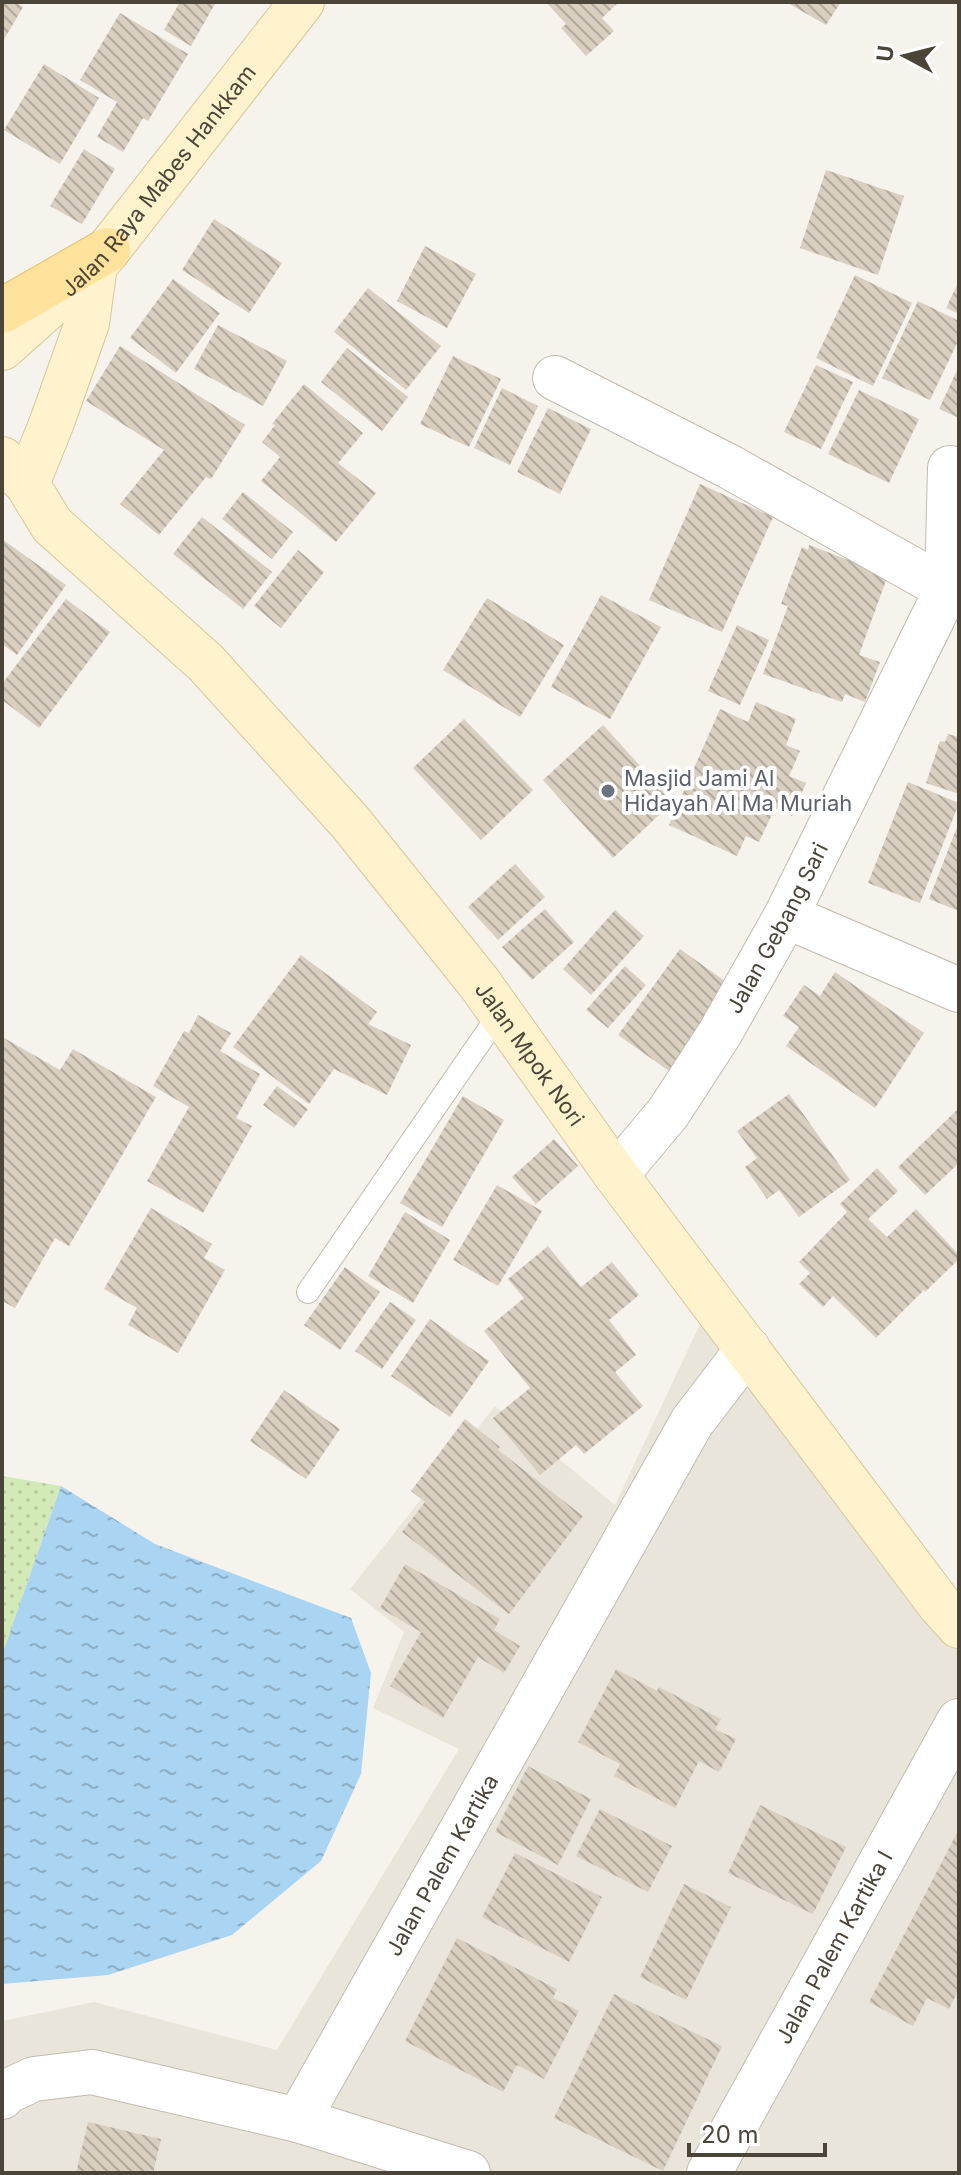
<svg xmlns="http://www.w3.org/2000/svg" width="961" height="2175" viewBox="0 0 961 2175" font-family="Inter,sans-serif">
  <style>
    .residential { fill: #eae5da }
    .grass { fill: url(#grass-dots) }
    .water { fill: url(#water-ripples) }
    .building { fill: url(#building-back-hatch) }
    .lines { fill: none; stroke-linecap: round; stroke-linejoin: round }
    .lane-casing { stroke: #c2bbae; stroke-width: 24 }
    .street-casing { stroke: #c2bbae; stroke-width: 46 }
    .secondary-casing { stroke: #d6c79b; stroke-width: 46 }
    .primary-casing { stroke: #e6c16a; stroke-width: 46 }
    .lane { stroke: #fff; stroke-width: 22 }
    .street { stroke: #fff; stroke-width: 44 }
    .secondary { stroke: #fff3cd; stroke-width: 44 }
    .primary { stroke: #ffe39c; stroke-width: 44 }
    .worship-dot { fill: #6b7280; stroke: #fff; stroke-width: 3 }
    .labels { text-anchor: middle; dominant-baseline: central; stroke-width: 8; stroke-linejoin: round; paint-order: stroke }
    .street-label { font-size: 22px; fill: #4b4439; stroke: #fff }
    .worship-label { font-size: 22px; fill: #5b616d; stroke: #fff; text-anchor: start }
  </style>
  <defs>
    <pattern id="grass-dots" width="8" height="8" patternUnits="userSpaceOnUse" patternTransform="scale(2)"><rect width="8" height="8" fill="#d2eab5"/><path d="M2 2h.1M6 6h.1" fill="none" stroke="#b6ca9c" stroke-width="1.8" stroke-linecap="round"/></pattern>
    <pattern id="water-ripples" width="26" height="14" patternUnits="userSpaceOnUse" patternTransform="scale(2)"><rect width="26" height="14" fill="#a9d4f2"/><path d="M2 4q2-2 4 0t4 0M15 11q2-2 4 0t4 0" fill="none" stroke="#8caec5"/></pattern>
    <pattern id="building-back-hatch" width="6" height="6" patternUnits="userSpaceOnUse" patternTransform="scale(2)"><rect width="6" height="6" fill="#d8cfc1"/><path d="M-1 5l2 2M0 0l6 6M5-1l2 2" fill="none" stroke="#b1aa9e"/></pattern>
  </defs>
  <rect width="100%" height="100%" fill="#f6f3ec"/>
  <path class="residential" d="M708,1307l251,342v524h-957v-152l92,-19 183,48 182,-301 -86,-41 31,-76 -54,-43 145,-183 120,99z"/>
  <path class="grass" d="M2,1476l59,10 -59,169z"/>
  <path class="water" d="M61,1486l94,58 196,74 20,55 -10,101 -40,87 -89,74 -124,40 -106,9v-329z"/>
  <path class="building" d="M2,2h13l8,5 -21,36z
    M180,2h36l-25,44 -27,-16z
    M546,2h73l-17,16 12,13 -28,25 -25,-28 5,-4z
    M786,2h55l-15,23z
    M120,13l68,41 -40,67 -5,-3 -20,34 -26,-15 20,-35 -37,-22z
    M44,64l55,34 -39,66 -56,-34z
    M84,149l31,20 -33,55 -32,-18z
    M826,170l78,26 -26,79 -78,-27z
    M214,219l68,44 -33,50 -67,-43z
    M425,246l51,28 -29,54 -50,-27z
    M855,275l57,28 -39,83 -57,-28z
    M173,279l47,34 -44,60 -46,-35z
    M959,281v33l-13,-6z
    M368,288l73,58 -35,44 -72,-58z
    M918,301l41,20v18l-29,61 -48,-22z
    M218,325l69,36 -24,45 -69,-37z
    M120,346l125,79 -34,54 -5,-2 -47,58 -39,-31 44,-54 -78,-49z
    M347,348l61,49 -26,34 -61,-49z
    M453,356l48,23 -32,68 -49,-23z
    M816,365l37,17 -32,67 -37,-17z
    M959,366v52l-20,-9z
    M304,384l59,49 -25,30 38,30 -40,49 -75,-61 19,-24 -18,-15 13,-17 -3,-1z
    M502,388l36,18 -28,59 -36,-17z
    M859,390l60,29 -30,64 -61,-29z
    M548,408l43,21 -31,65 -43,-22z
    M700,484l73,33 -51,115 -73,-32z
    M243,492l50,40 -21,27 -50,-40z
    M202,517l70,55 -29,37 -70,-55z
    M2,539l64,46 -49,70 -15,-11z
    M809,545l79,30 -29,80 21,7 -15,40 -20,-8 -3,8 -79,-28 25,-68 -7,-2 21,-57 6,3z
    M298,550l26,22 -43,56 -27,-22z
    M601,595l60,32 -51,92 -59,-32z
    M487,598l77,47 -44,72 -77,-47z
    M66,599l44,33 -71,96 -37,-28v-16z
    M737,625l32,15 -29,65 -32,-14z
    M756,702l40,17 -10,26 14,6 -11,25 17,7 -14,33 -17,-8 -16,34 -13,-6 -9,20 -68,-31 51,-116 28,13z
    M464,719l69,71 -52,50 -68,-72z
    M603,725l70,77 -60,56 -70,-78z
    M948,734l11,3v57l-33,-11 14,-42 5,1z
    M908,782l51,21 -39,100 -52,-20z
    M959,822v89l-30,-12z
    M515,864l30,33 -47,43 -30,-33z
    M545,909l29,33 -42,38 -30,-33z
    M615,910l29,26 -53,59 -28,-26z
    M680,949l49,35 -60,87 -51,-36z
    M301,955l76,57 -9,12 43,21 -24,50 -53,-26 -25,35 -76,-57z
    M625,966l21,19 -38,43 -22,-18z
    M835,972l89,61 -49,75 -89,-62 13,-19 -16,-11 21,-31 16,11z
    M198,1015l33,18 -11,18 40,23 -24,44 16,8 -49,87 -56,-32 42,-74 -36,-21 31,-55 5,2z
    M4,1038l56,32 13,-21 83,48 -87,149 -14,-8 -40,70 -13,-7v-260z
    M277,1086l31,23 -14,19 -31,-23z
    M789,1094l61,86 -51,37 -20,-27 -12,9 -22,-32 12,-9 -20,-27z
    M463,1096l41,24 -62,107 -42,-24z
    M959,1108v55l-34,32 -27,-28z
    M554,1139l24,27 -42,38 -24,-27z
    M877,1168l21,23 -30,28 19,18 29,-28 43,46v4l-34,33 -1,-2 -48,48 -43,-42 -10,11 -24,-23 11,-11 -11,-11 48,-50 -7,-8z
    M497,1185l45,26 -44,75 -45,-26z
    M151,1208l61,36 -8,14 21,12 -47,83 -50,-28 9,-17 -33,-19z
    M405,1212l45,28 -37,63 -45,-27z
    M548,1246l33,41 31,-25 27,33 -30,25 27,35 -21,17 28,34 -59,48 -8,-9 -36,30 -47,-57 37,-30 -46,-57 40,-33 -16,-19z
    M345,1267l35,25 -40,58 -36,-25z
    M390,1302l26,18 -34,49 -27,-18z
    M430,1319l59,42 -39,56 -59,-41z
    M284,1390l56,39 -34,50 -56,-38z
    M465,1419l35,28 -2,3 85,66 -74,98 -107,-82 23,-30 -14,-11z
    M405,1564l95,55 -6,11 26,16 -16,27 -26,-16 -35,61 -53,-32 31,-54 -41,-24z
    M616,1669l41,22 2,-4 62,32 -6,10 21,10 -17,33 -20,-11 -24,47 -61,-32 6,-12 -42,-22z
    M528,1766l63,33 -33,66 -63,-33z
    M760,1805l86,42 -33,67 -85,-41z
    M600,1809l72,37 -24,46 -72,-36z
    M959,1829v160l-10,20 -22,-11 -14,28 -44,-24z
    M515,1853l87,44 -33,65 -87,-45z
    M684,1884l47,23 -45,93 -46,-23z
    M457,1938l100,51 -4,9 26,13 -35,68 -27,-14 -14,27 -98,-51z
    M614,1994l108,52 -59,125 -109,-53z
    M88,2122l73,17 -8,34h-77z"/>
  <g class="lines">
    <g class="lane-casing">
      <path id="lane" d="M308,1292l192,-279"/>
    </g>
    <g class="street-casing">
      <g id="street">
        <path d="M555,378l175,89 217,122 3,-121"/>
        <path d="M786,916l173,74"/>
        <path id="s1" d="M616,1175l52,-62 52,-80 66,-117 161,-327 12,5"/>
        <path id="s2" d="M2,2097l4,-5 28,-13 58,-7 206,48 394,-698 56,-73"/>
        <path d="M298,2120l170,53"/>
        <path id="s3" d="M709,2173l250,-452"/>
      </g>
    </g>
    <g class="secondary-casing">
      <g id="secondary">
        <path id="s4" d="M2,348l93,-83 13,-15 194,-248"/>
        <path id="s5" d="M2,459l25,25 25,41 154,138 144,159 130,162 136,191 324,430 19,21"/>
        <path d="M27,484l25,-62 35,-99 8,-58"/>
      </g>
    </g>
    <g class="primary-casing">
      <path id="primary" d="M2,311l106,-61"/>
    </g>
    <use href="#lane" class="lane"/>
    <use href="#street" class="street"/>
    <use href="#secondary" class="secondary"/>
    <use href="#primary" class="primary"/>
  </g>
  <circle class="worship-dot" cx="608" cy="791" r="8"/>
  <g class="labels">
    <g class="street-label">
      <text stroke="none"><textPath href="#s4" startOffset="230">Jalan Raya Mabes Hankkam</textPath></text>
      <text stroke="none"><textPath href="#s1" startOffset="296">Jalan Gebang Sari</textPath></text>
      <text stroke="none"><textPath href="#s5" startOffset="798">Jalan Mpok Nori</textPath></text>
      <text stroke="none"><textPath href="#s2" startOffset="600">Jalan Palem Kartika</textPath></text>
      <text stroke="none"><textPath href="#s3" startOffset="258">Jalan Palem Kartika I</textPath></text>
    </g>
    <g class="worship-label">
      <text x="624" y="778">Masjid Jami Al<tspan x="624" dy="25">Hidayah Al Ma Muriah</tspan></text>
    </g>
  </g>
  <rect width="961" height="2175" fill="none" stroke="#4b4439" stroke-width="8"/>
  <g transform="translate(905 56) rotate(277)" stroke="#ffffff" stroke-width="6" paint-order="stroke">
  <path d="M0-6L14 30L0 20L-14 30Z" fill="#4b4439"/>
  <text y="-12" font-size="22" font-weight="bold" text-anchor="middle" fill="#4b4439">U</text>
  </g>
  <path d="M689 2143v12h136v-12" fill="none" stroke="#4b4439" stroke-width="4"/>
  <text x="701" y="2143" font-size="24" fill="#4b4439" stroke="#ffffff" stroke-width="6" paint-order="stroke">20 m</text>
</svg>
